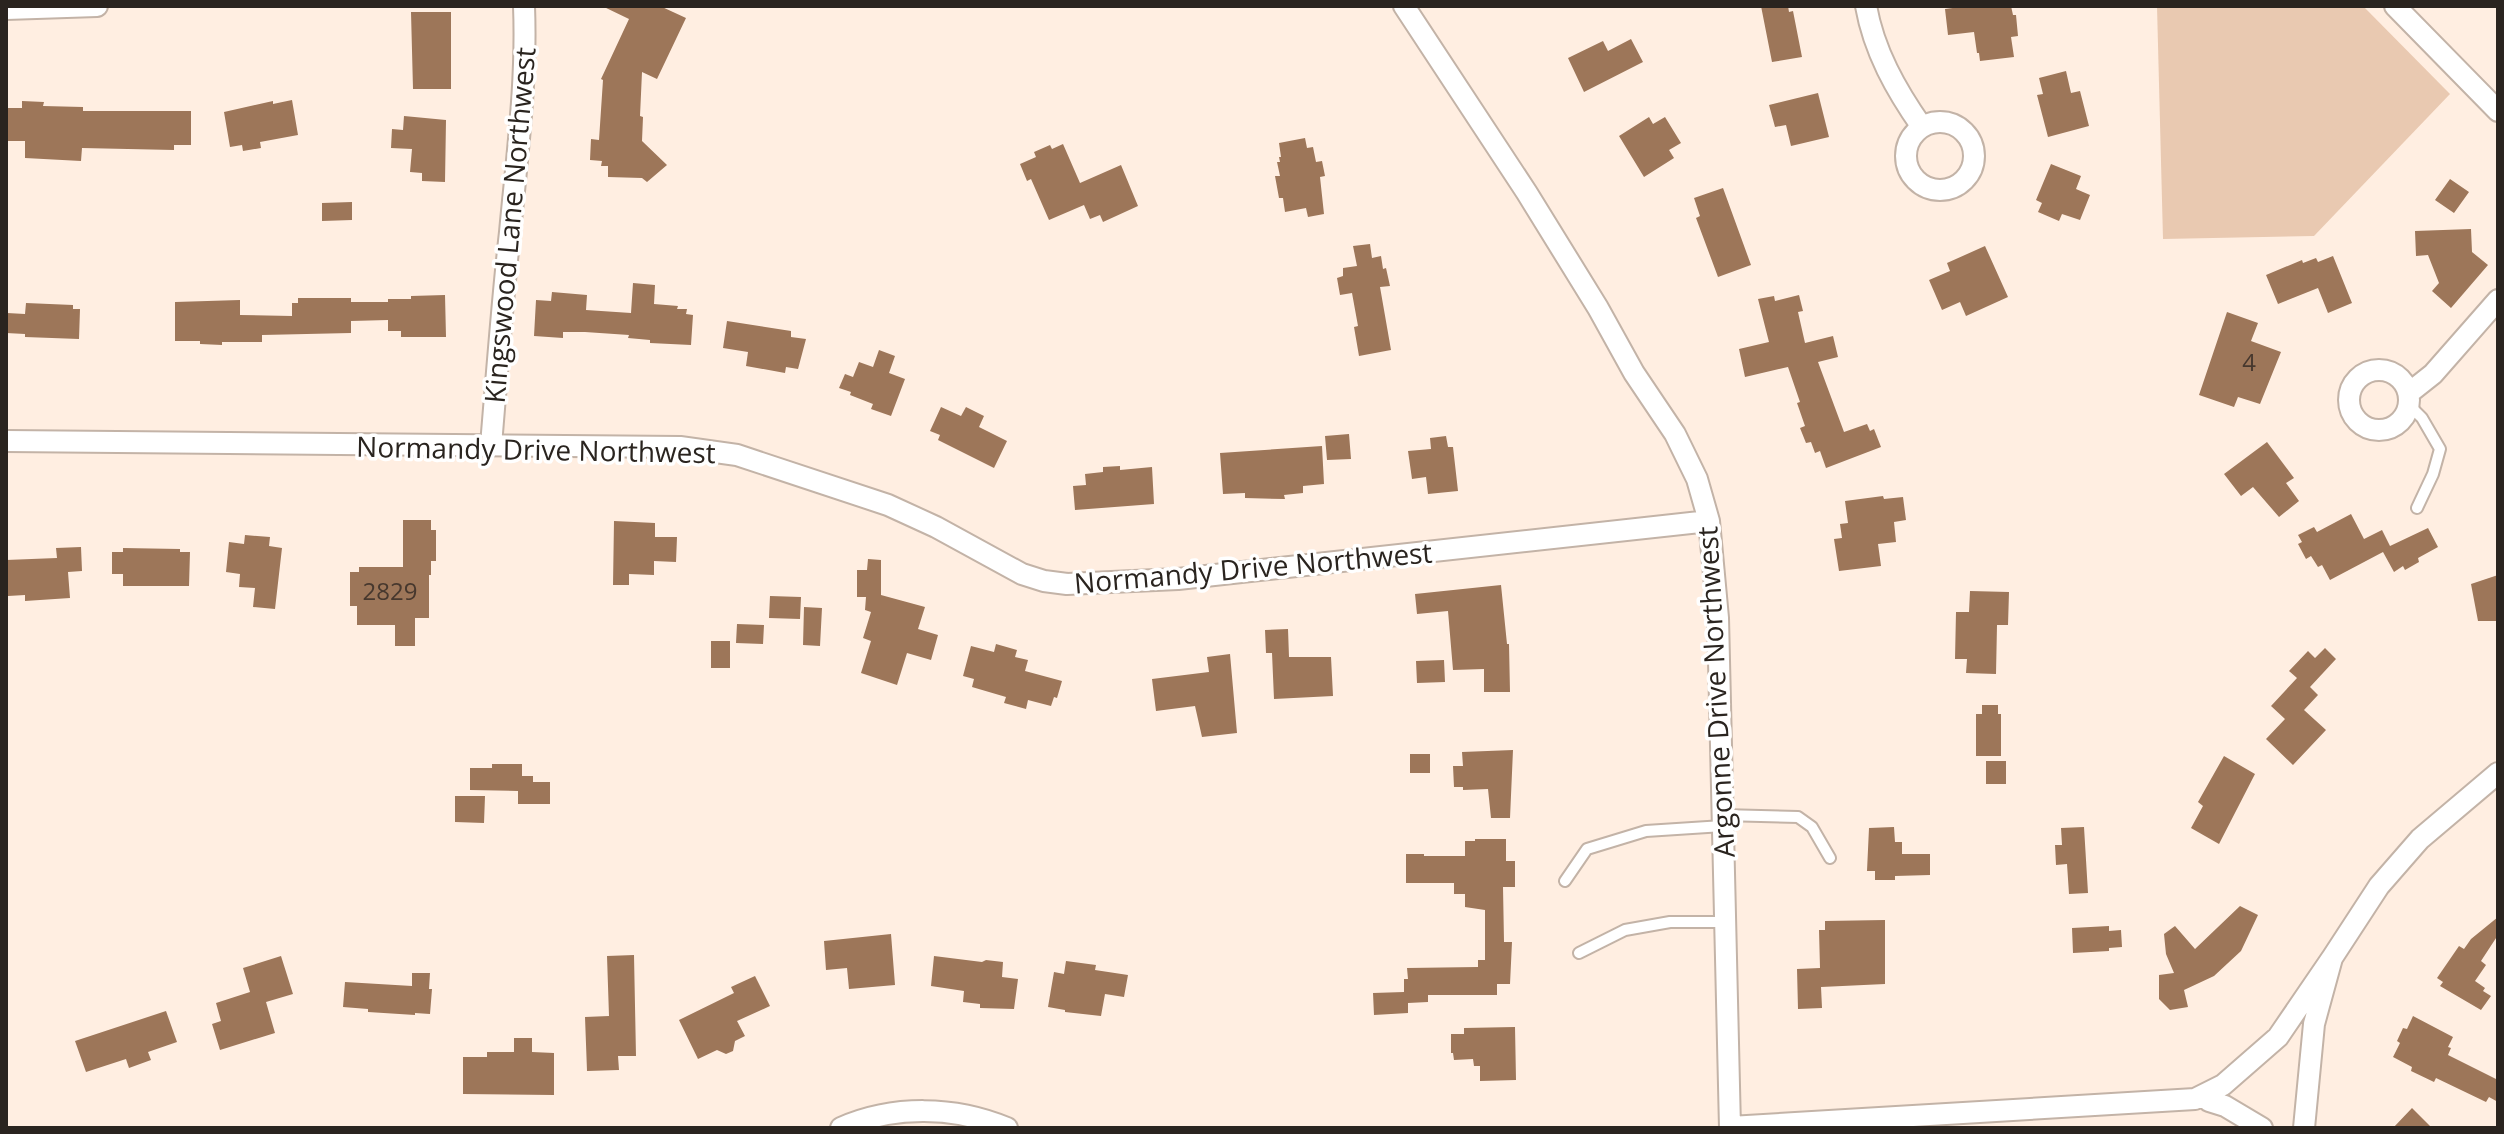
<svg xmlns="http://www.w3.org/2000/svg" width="2504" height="1134" viewBox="0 0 2504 1134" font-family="'Open Sans',sans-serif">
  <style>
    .green { fill: #e9c9b1 }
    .building { fill: #9d7659 }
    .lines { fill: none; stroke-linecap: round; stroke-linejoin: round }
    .lane-casing { stroke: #c3b3a7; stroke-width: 14 }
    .street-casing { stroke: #c3b3a7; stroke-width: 24 }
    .lane { stroke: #fff; stroke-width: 10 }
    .street { stroke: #fff; stroke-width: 20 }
    .labels { text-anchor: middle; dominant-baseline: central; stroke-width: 7; stroke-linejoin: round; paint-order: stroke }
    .number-label { font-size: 24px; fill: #47382e }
    .street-label { font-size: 28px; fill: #2a241f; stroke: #fff }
  </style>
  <rect width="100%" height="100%" fill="#ffeee1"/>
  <path class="green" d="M2157,6h206l87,88 -136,142 -151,3z"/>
  <path class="building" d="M602,6h58l26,12 -29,61 -15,-7 -2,44 3,1 -1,24 25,24 -20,17 -5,-4 -34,-1v-11h-7l1,-5 -12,-1 1,-21 8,1 4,-60 -2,-1 28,-60z
    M1761,6h27l1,6 4,-1 9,46 -30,5z
    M1968,6h43l2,9h3l2,21 -7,1 3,20 -34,4 -1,-8h-2l-3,-21 -26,3 -3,-26z
    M411,12h40v77h-38z
    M1631,39l12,23 -59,30 -16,-34 35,-17 5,10z
    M2066,71l5,22 9,-2 9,35 -41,11 -11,-42 6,-1 -4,-16z
    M1818,93l11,44 -38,9 -5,-21 -11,2 -6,-22z
    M292,100l6,35 -38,7 1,6 -18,3 -1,-6 -12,2 -6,-35 49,-11v3z
    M22,101l22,1 -1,4 40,1v4h108v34h-17v5l-92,-2 -1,13 -56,-3v-17h-18l1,-33h14z
    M404,116l42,4 -1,62 -23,-1v-8l-12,-1 2,-23 -21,-1 1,-19 11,1z
    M1649,117l4,7 12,-7 16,26 -12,7 5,8 -30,19 -25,-41z
    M1305,138l2,10 6,-1 3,15 6,-1 3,15 -5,1 4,37 -16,3 -2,-9 -21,4 -2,-14h-4l-4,-22h5l-3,-14h3l-1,-5h2l-2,-14z
    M1063,144l17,39 41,-18 17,41 -35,16 -3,-7 -10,4 -6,-14 -35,15 -18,-41 -4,2 -7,-17 16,-7 -2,-5 16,-7 2,4z
    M2051,164l30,12 -5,13 14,6 -10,25 -18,-6 -3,7 -21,-9 4,-9 -6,-3z
    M2450,179l19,13 -15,21 -19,-13z
    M1723,188l28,77 -33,12 -22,-59 4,-2 -6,-18z
    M352,202v18l-30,1v-18z
    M2471,229l1,23 16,13 -37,43 -19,-17 7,-8 -11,-28 -12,1 -1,-25z
    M1370,244l2,14 9,-2 2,13 3,-1 4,18 -10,1 11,63 -32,6 -5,-29 4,-1 -6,-33 -12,2 -3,-17 6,-2v-8l14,-2 -4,-20z
    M1985,246l23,51 -42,19 -6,-14 -18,8 -13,-30 21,-9 -3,-8z
    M2333,256l19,47 -24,10 -10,-25 -40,16 -12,-29 36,-15 1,3 13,-5 2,4z
    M633,283l22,2 -1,19 24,2 -1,3h10l-1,5 7,1 -2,30 -41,-2v-3l-22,-2 1,-3 -44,-3h-22v6l-29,-2 2,-36 15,1 1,-9 35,3 -1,15 45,3z
    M445,295l1,42h-45v-6h-13v-11l-37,1v12l-89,2v7h-40v3l-22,-1v-3h-25v-39l65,-2v15l52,1v-13h6v-5h53v4h37v-3h23v-3z
    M1799,295l4,16 -5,1 7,31 28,-7 5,21 -20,5 26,70 23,-8 3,7 4,-2 7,18 -55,21 -6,-17 -5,2 -4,-11 -5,1 -6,-15 5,-2 -8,-23 3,-1 -12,-35 -43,10 -6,-28 30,-7 -11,-43 16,-3 1,5z
    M26,303l47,2v4h7l-1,30 -54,-2v-3l-19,-1 1,-20 18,1z
    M2227,312l31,11 -7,18 30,11 -21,52 -22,-7 -4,10 -35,-12z
    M727,321l64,10v6l15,2 -8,30 -12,-2 -1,6 -39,-7 2,-14 -25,-4z
    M879,350l16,6 -6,17 16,6 -14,37 -20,-7 2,-5 -23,-9 1,-3 -12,-4 6,-14 8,3 6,-15 14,5z
    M941,407l20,9 5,-9 18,9 -5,11 28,14 -13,27 -56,-28 2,-5 -10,-4z
    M1349,434l2,25 -24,1 -2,-24z
    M1446,436l2,11h5l5,44 -30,3 -2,-17 -14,2 -4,-28 23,-2 -1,-11z
    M2267,442l27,36 -8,5 13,18 -20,16 -26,-30 -12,9 -17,-22z
    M1322,446l2,38 -21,2v7l-19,2 1,4 -40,-1v-5l-22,1 -3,-41z
    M1120,466v4l32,-3 2,37 -79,6 -2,-24 13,-1 -1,-11 18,-2v-5z
    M1883,496l1,3 19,-2 3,23 -12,2 2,20 -18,2 3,22 -42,5 -5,-32 8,-1 -2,-14 8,-1 -3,-22z
    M2351,514l13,25 18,-9 8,16 38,-18 10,19 -20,11 1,4 -14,8 -2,-4 -9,6 -11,-20 -53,28 -8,-15 -4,2 -7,-11 -5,3 -8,-15 4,-2 -4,-7 16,-8 3,5z
    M403,520h28v10h5v31h-5v14h-2v43h-14v28h-20v-21h-38v-19h-7v-34h9v-5h44z
    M614,521l41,2v14h22l-1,25 -22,-1v14l-25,-1v11h-16z
    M245,535l25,2 -1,9 13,2 -7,61 -22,-2 2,-19 -16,-1 1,-13 -14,-2 3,-30 15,2z
    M81,547l1,24 -14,1 2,26 -45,3v-6l-17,1v-7h-2v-29l51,-2 -1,-10z
    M123,548l57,1v3h10l-1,34h-66v-12h-11v-22h11z
    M868,559l13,1v35l44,12 -7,22 20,6 -7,25 -24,-7 -10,32 -36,-12 10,-32 -8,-3 8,-26 -6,-2 1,-13h-9v-27h10z
    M2498,575v46h-20l-7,-37z
    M1501,585l6,59h2l1,48h-26v-23l-31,1 -5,-59 -31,3 -2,-20z
    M1970,591l39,1 -1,33h-11l-1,49 -30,-1 1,-14h-12l1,-47h13z
    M770,596l31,1 -1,22 -31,-1z
    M804,607l18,1 -2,38 -17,-1z
    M737,624l27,1 -1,19 -27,-1z
    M1288,629l1,28h42l2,39 -59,3 -2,-46h-6l-1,-23z
    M711,641h19v27h-19z
    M996,644l21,6 -2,7 13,3 -3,11 37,10 -5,17 -3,-1 -3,9 -23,-6 -2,9 -22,-6 2,-6 -34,-10 2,-8 -11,-3 8,-30 23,6z
    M2325,648l11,11 -26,28 8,8 -14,15 22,20 -33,35 -27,-26 19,-20 -14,-13 26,-28 -8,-7 19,-20 7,7z
    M1230,654l7,79 -35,4 -7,-31 -39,5 -4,-32 57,-7 -2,-15z
    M1444,660l1,22 -28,1 -1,-22z
    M1982,705h16v9h3v42h-25v-42h6z
    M1513,750l-3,68h-19l-3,-29 -25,1v-3h-9l-1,-21h10l-1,-14z
    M1410,754h20v19h-20z
    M2224,756l31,18 -36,70 -28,-16 12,-22 -5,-4z
    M1986,761h20v23h-20z
    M492,764h30v12h11v6h17v22h-32v-13l-48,-1v-22h22z
    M455,796h30l-1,27 -29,-1z
    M1894,827l1,15h7v12h28v21l-35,1v4h-20v-9h-8l2,-43z
    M2084,827l4,66 -19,1 -2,-30 -11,1 -1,-20h7l-1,-17z
    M1475,839h31v22h9v26h-12l1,55h8l-2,42h-13v11h-69v7l-20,1v10l-34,2 -1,-22 31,-1v-13h4l-1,-11 71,-1v-7h7v-50l-20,-3v-13h-11v-11h-48v-29h18v2h41v-15h10z
    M2240,906l18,9 -17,36 -27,25 -30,14 4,17 -18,3 -11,-11v-24l15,-2 -8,-19 -2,-20 11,-8 20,23z
    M2498,917v18l-17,26 5,4 -11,16 10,7 -2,3 8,5 -10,14 -41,-24 3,-4 -6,-4 22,-32 5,3 7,-10z
    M1885,920v64l-64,3 1,21 -24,1 -1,-40 23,-1 -1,-38h6v-9z
    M2109,926v5l12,-1 1,17 -13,1v3l-36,2 -1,-25z
    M891,934l4,51 -46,4 -2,-21 -21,2 -2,-29z
    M634,955l2,101h-18l1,14 -32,1 -2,-54 24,-1 -2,-60z
    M281,956l12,38 -27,8 9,31 -55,17 -8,-26 9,-3 -5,-18 34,-11 -7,-24z
    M934,956l48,6 4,-2 17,2 -1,15 16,2 -4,30 -34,-1v-4l-17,-2 1,-11 -33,-5z
    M1066,961l30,4 -1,5 33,5 -4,22 -19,-3 -4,22 -36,-4v-2l-17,-3 6,-35 10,2z
    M412,973h18l-1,16h3l-2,25 -15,-1v2l-47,-3v-3l-25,-2 2,-25 67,4z
    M755,976l15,30 -33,15 8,15 -10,5 -2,10 -7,3 -9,-4 -19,9 -19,-39 55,-27 -3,-6z
    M166,1011l11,31 -29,10 3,8 -22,8 -3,-9 -40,13 -11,-31z
    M2413,1016l40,21 -5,10 3,1 -3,7 50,25v22l-9,-5 -3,5 -50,-24 -2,4 -23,-11 1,-4 -19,-10 7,-14 -3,-2 6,-13 4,1z
    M1515,1027l1,53 -36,1v-15h-6l-1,-7 -19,1 -1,-7h-2v-19h13v-6z
    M514,1038h18v14l22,1v42l-91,-1v-37h24v-5h27z
    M2412,1108l20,20h-39z"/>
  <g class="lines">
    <g class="lane-casing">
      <path id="lane" d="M2409,405l13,13 18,31 -7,25 -16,34
        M1722,815l76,2 14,10 18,31
        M1565,881l22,-32 59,-18 77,-5
        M1579,953l46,-23 45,-8h55"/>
    </g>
    <g class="street-casing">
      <path id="street" d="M1404,6l123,187 71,115 36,65 41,61 22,45 12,42 9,97 12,510
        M1866,6c8,45 30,84 56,121
        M2395,6l103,105
        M6,9l91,-3
        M1906 156a34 34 0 1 1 68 0a34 34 0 1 1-68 0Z
        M2349 400a30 30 0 1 1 60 0a30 30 0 1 1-60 0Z
        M2409,393l24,-19 65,-74
        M6,441l674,6 57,8 151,50 48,22 86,47 22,7 23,3 111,-5 531,-58
        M491,445c6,-71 11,-142 19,-213 7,-76 17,-150 14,-226
        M2205,1095l4,6 16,5 37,22
        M1730,1127l465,-28 28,-14 55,-48 54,-79
        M841,1128c52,-23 114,-22 166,0
        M2304,1128l10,-104 18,-66 47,-72 41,-47 78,-66"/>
    </g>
    <use href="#lane" class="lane"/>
    <use href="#street" class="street"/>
  </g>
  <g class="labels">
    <g class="number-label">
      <text x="2249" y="361">4</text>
      <text x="390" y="590">2829</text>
    </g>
    <g class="street-label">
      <text transform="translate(509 225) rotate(-85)">Kingswood Lane Northwest</text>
      <text transform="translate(536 449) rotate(1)">Normandy Drive Northwest</text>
      <text transform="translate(1253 567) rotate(-5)">Normandy Drive Northwest</text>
      <text transform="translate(1715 692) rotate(-93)">Argonne Drive Northwest</text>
    </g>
  </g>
  <rect width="2504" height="1134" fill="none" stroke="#2a241f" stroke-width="16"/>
</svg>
